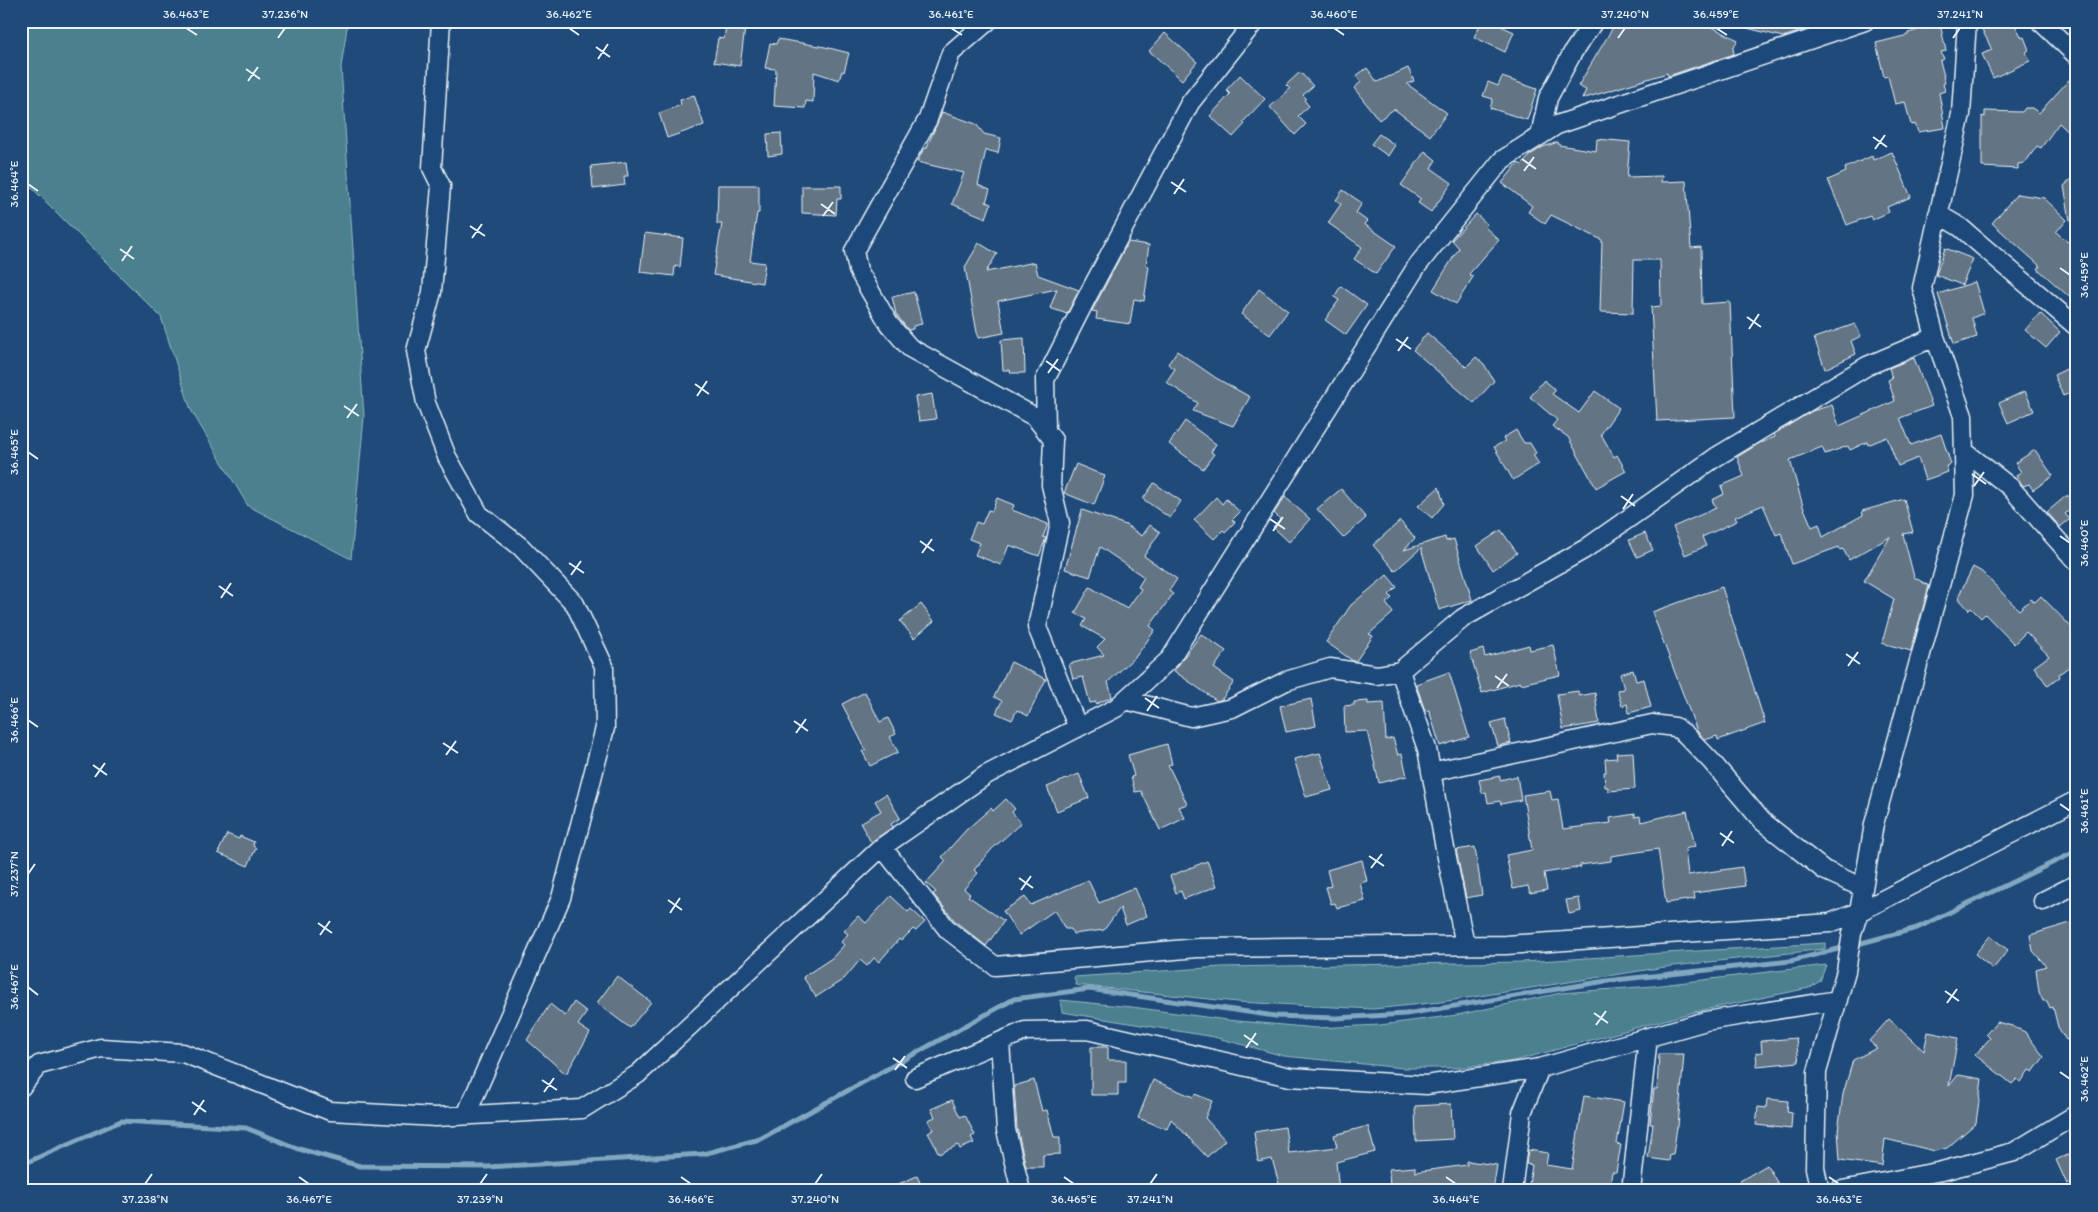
<svg xmlns="http://www.w3.org/2000/svg" width="2098" height="1212" viewBox="0 0 2098 1212" font-family="Itim,sans-serif">
  <style>
    .green { fill: #4b808e; stroke: #9ab8c3 }
    .lines { fill: none; stroke-linecap: round; stroke-linejoin: round }
    .stream { stroke: #82a7c0; stroke-width: 5 }
    .building { fill: #647584; stroke: #e8f1f8 }
    .minor-casing { stroke: #e8f1f8; stroke-width: 21 }
    .minor { stroke: #1f4a7a; stroke-width: 18 }
    .ticks { fill: none; stroke: #e8f1f8; stroke-width: 2 }
    .neatline { fill: none; stroke: #e8f1f8; stroke-width: 2 }
    .ticks-label { font-size: 12px; text-anchor: middle; fill: #e8f1f8 }
  </style>
  <rect width="100%" height="100%" fill="#1f4a7a"/>
  <filter id="ink" filterUnits="userSpaceOnUse"><feTurbulence type="fractalNoise" baseFrequency=".02" numOctaves="2"/><feDisplacementMap in="SourceGraphic" scale="10" xChannelSelector="R" yChannelSelector="G"/><feConvolveMatrix kernelMatrix="1 2 1 2 8 2 1 2 1" color-interpolation-filters="sRGB"/></filter>
  <g filter="url(#ink)">
    <path class="green" d="M21,21h327l-7,46 23,350 -13,142 -103,-53 -57,-96 -30,-93 -140,-140z
      M1825,943v6l-160,18 -224,35 -68,7 -136,-7 -161,-17 -2,-8 147,-10 302,-5z
      M1826,965l-6,16 -11,7 -115,24 -180,49 -58,7h-53l-119,-12 -70,-19 -152,-25 -2,-12 72,7 95,13 89,8 64,-3 77,-10 104,-22 92,-7z"/>
    <g class="lines">
      <path class="stream" d="M1854,945l63,-17 160,-77
        M21,1165l100,-44 125,7 53,21 61,17 128,1 215,-13 57,-15 254,-140 75,-10 186,27 61,2 70,-4 200,-33 185,-20 55,-14"/>
    </g>
    <path class="building" d="M1482,21h8l24,11 -9,20 -31,-15z
      M1607,21l44,3 -1,-3h39l14,6 7,-1 28,14 -5,8 1,6 -66,22 -1,-3 -85,26 4,-9 -8,-4 34,-57z
      M1740,21h87v2l-44,14 -44,-11z
      M1978,21h35l9,17 2,-1 5,13 -3,2 4,9 -37,17 -11,-24 10,-4z
      M726,25l19,3 -5,38 -26,-4 4,-24 6,1z
      M1935,25l6,3 5,23 -5,1 3,7 -4,2 4,15h-1l2,7 -2,1 2,7 -6,2 6,35 -27,4 -3,-8 -4,1 -6,-23 -10,2 -7,-28 -4,1 -8,-34 32,-8v-2z
      M1165,33l32,29 -15,18 -33,-29z
      M778,39l47,8 24,6 -5,19 -2,-1 -3,9 -25,-8 -1,30 -7,-1 -1,7 -31,-2 2,-37 -11,-1 5,-25 6,1z
      M1367,68l10,14 31,-14 6,13 -7,3 40,29 -17,23 -36,-27 -15,11 -25,-32 7,-6 -5,-6z
      M2077,71v69l-18,-17 -18,25 -4,-2 -12,17 -7,1v5l-36,-2v-51l3,1v-6l37,1 3,-4h7l7,5z
      M1300,72l13,14 -10,9 3,3 -2,2 5,6 -11,10 8,8 -11,11 -25,-28 20,-18 -4,-4z
      M1240,75l25,24 -22,23 2,2 -12,13 -23,-21 20,-22 -4,-4z
      M1502,77l35,12 -10,31 -37,-12 3,-9 -10,-3 5,-14 10,4z
      M694,95l10,30 -37,13 -8,-25 22,-8 -1,-5z
      M942,112l34,12 8,10 17,4 -3,15 -12,-3 -8,35 12,5 -4,12 5,2 -5,14 -34,-14 12,-31 -47,-11 7,-14 2,1z
      M781,133l1,21 -14,2 -1,-22z
      M1379,134l16,11 -7,11 -17,-12z
      M1597,139l33,3 -3,35 35,-1 -1,6 25,-1 5,67 10,-1 1,57 28,-2 5,115 -78,4 -6,-114 10,-1 -1,-46h-26l-1,53 -33,-1 2,-72 -51,-25 -6,9 -17,-12 4,-6 -30,-23 16,-20 4,2 8,-10 13,-8 15,-5 1,3 37,6z
      M1425,151l11,9 -5,8 21,15 -21,29 -13,-9 3,-4 -20,-14z
      M1892,152l19,45 -24,10 2,5 -17,8 -2,-4 -23,9 -19,-45 18,-8 -1,-4 27,-12 1,4z
      M626,162l2,14h-4l1,9 -32,4 -2,-23z
      M2077,174v45l-7,1 -6,-34z
      M718,185h41v28h-2l-7,48 15,2 -3,20 -49,-8 9,-51h-5z
      M802,186h39v13h-4l-1,16 -34,-2z
      M1343,190l19,13 -6,10 11,8 -3,3 32,22 -20,28 -22,-15 8,-12 -34,-24 13,-19 -5,-4z
      M2017,194l27,4 23,22 -11,12 21,18v54l-39,-35 2,-3 -48,-43z
      M1476,214l11,10 -2,3 14,13 -30,34 4,3 -17,27 -23,-14 26,-42 -7,-8z
      M645,233l38,5 -3,29 -5,-1 -1,10 -34,-4z
      M1128,242l21,3 -3,20 3,1 -5,35 -10,-2 -4,25 -34,-5 1,-7 -5,-1z
      M979,243l18,11 -11,18 49,-10 3,13 41,15 -12,24 -17,-6 7,-19 -59,12 6,32 -26,5 -13,-71z
      M1945,248l28,11 -11,26 -26,-10z
      M1975,282l9,31 -12,5 5,19 -23,7 -16,-50z
      M1341,286l26,19 -21,30 -21,-15 14,-20 -5,-3z
      M1259,289l29,22 -18,24 -29,-21z
      M914,292l8,32 -9,2v3l-5,1 -12,-16 -4,-17z
      M2040,313l20,19 -14,16 -21,-18z
      M1855,324l6,12 -10,5 5,13 -31,15 -11,-31z
      M1427,333l39,34 10,-10 8,7 10,17 -20,22 -61,-53z
      M1024,338l1,35h-14l-1,-3h-7l-2,-30z
      M1177,351l39,27 34,19 -17,29 -40,-15 5,-8 -32,-21 9,-13 -7,-5z
      M1914,358l18,48 -32,12 11,27 30,-11 10,30 -5,2 2,6 -23,8 -7,-22 -20,8 -11,-29 -19,8 -1,-3 -17,8 -2,-4 -23,8 -3,-7 -32,13 13,46 9,21 7,-3 4,13 40,-22 -1,-4 42,-12 9,33 -10,2 11,43 15,9 -18,65 -29,-8 12,-44 -30,-18 26,-44 -41,23 -6,-11 -3,1 -1,-3 -47,17 -11,-31 -5,2 -13,-30 -28,12 2,4 -35,16 4,9 -21,9 -12,-28 43,-19 -4,-8 12,-6 -3,-8 23,-10 -7,-19 23,-14 15,-6 -1,-3 38,-23 20,-6 7,21 56,-25 -7,-21 4,-2 -3,-10z
      M2077,364v26l-14,6 -9,-21z
      M1544,380l12,10 -4,4 27,19 16,-22 24,17 -18,26 13,23 3,-2 9,16 -30,17 -28,-51 -16,-11 5,-6 -27,-23z
      M2025,391l9,20 -26,12 -9,-20z
      M932,394l4,25 -17,2 -4,-24z
      M1185,421l31,23 -5,8 3,2 -11,15 -34,-25z
      M1516,430l8,13h6l6,10 -3,2 6,9 -26,16 -19,-33 11,-6 -2,-3z
      M2035,450l18,26 -20,14 -4,-6 -6,2 -7,-11 5,-3 -6,-9z
      M1076,464l29,12 -11,29 -30,-12z
      M1154,483l27,18 -11,17 -27,-19z
      M1439,487l5,17 -12,14 -14,-12z
      M1341,489l25,29 -23,20 -26,-29z
      M2066,496h5l6,7 -12,11 5,5 -10,8 -13,-15z
      M1216,497l6,7 4,-5 14,13 -8,8 3,2 -10,10 -2,-2 -9,9 -20,-19z
      M1285,497l25,22 -21,23 -16,-15 7,-8 -6,-6z
      M997,498l17,7 -2,5 36,14 -5,13 3,1 -7,18 -30,-11 -8,20 -26,-10 5,-12 -11,-4 7,-17 6,2 6,-14 4,1z
      M1082,510l44,15 16,11 8,-11 10,7 -16,24 33,23 -8,12 4,3 -23,32 5,4 -18,25 -29,27 4,15 -16,7v-2l-6,1 -7,-26 -10,2 -4,-15 35,-9 -7,-8 8,-8 -23,-13 4,-7 -11,-6 15,-26 37,22 14,-20 -3,-2 6,-10 -44,-30 -10,30 -25,-8z
      M1400,521l15,17 -11,12 41,-13 1,4 8,-2 18,61 -33,10 -18,-62 -26,23 -22,-26z
      M1501,530l16,23 -24,17 -16,-24z
      M1645,533l8,17 -16,7 -8,-17z
      M1973,567l9,5 37,38 12,-11 4,3 6,-6 36,37v28l-18,13 1,3 -12,9 -14,-19 15,-11 -23,-24 -12,12 -29,-30 -4,4 -10,-10 -2,2 -9,-10 -1,-5z
      M1387,575l10,12 -8,8 3,3 -6,5 7,10 -24,21 4,2 -17,25h-3l-27,-19 25,-37z
      M1722,587l43,136 -47,17 -1,-4 -12,4 -8,-9 -45,-119z
      M921,604l13,17 -20,17 -14,-17z
      M1201,634l25,17 -12,17 20,14 -12,17 -5,2 -43,-30z
      M1529,645l1,5 23,-5 7,30 -39,9 -1,-2 -38,11 -12,-40 13,-4 2,8z
      M1011,662l35,17 -18,37 -11,-6 -5,10 -16,-7 6,-12 -8,-4z
      M1633,670l3,11 8,-2 7,28 -22,6 -2,-9 -5,2 -5,-16 7,-1 -4,-15z
      M1449,672l20,65 -29,9 -11,-36 -4,1 -9,-27z
      M1578,691l1,5 16,-3 4,30 -36,6 -6,-35z
      M865,692l15,30 8,-4 8,16 -6,3 8,15 -28,14 -8,-15 4,-1 -24,-46z
      M1311,699l5,27 -30,6 -6,-26z
      M1368,701v3l16,-1 2,37 7,-2 5,17 4,-1 5,22 -28,7 -12,-52 -22,1 -1,-26 10,-1v-3z
      M1505,719l6,24 -13,3 -7,-23z
      M1167,744l5,20 -4,1 19,39 -8,3 6,11 -25,12 -19,-39 -6,1 -4,-15 3,-1 -6,-21z
      M1633,752l2,37 -27,2v-4h-3l-1,-15h2l-1,-13 12,-1 -1,-5z
      M1320,753l12,37 -26,7 -12,-38z
      M1079,774l10,24 -32,13 -10,-24z
      M1500,776v4l17,-4 4,24 -20,4 -1,-3 -12,2 -2,-11 -4,1 -3,-13z
      M1550,791l2,9 6,-1 5,30 48,-6 -1,-5 25,-4v3l5,-1 1,6 46,-11 8,35 -10,3 3,26 54,-8 3,19 -51,7 1,6 -29,4 -8,-54 -47,7v5l-31,4 1,2 -37,6 3,17 -17,3 -2,-7 -15,3 -7,-34 26,-5 -9,-55z
      M886,794l14,24 -9,6 2,3 -22,15 -11,-19 21,-12 -6,-10z
      M1006,799l9,10 -3,3 9,11 -29,26 -18,21 4,3 -14,16 6,5 -2,2 36,25 -18,25 -30,-24 -23,-28 3,-2 -10,-9 20,-22 -4,-4 24,-27 25,-22 2,3z
      M227,834l12,5 1,-3 14,6 -1,4 3,2 -8,18 -30,-13z
      M1475,847l7,48 -16,3 -10,-48z
      M1362,860l5,21 -7,2 5,18 -28,7 -2,-5 -4,1 -5,-17 5,-1 -4,-16z
      M1207,861l10,25 -33,13 -3,-8 -5,2 -6,-17z
      M1088,880l11,23 36,-15 12,28 -21,9 -6,-17 -16,22 -31,4 -2,-5h-6l-10,-19 -36,25 -16,-24 22,-14 6,8z
      M891,896l17,16 3,-3 14,13 -9,9 -3,-2 -12,12 -2,-2 -20,23 -5,-4 -7,8 -7,-6 -16,19 -28,18 -13,-20 29,-19 12,-13 -3,-3 7,-8 -4,-3 14,-15 8,7z
      M1579,898l2,13 -12,3 -3,-14z
      M2077,921v116l-11,3 -8,-13 -5,-20 -3,1 -3,-7h-4l-4,-9 -3,-23 10,-3 -13,-15 -3,-16z
      M1990,936l18,14 -15,19 -18,-15z
      M617,976l34,26 -21,26 -33,-25z
      M574,1002l13,10 -9,13 12,8 -24,41 -39,-34 23,-36 15,12z
      M1889,1019l35,32 4,-19 30,6 -9,48 9,-11 24,4 -6,44 -29,25 -12,3 -50,-12 -3,27 -42,-6 -2,-29 5,-37 10,-34 24,-12 -8,-7z
      M1997,1022l15,4 13,6 19,25 -11,15 -4,-2 -8,12 -4,-3 -5,5 -37,-29 15,-17 -4,-4z
      M1796,1038l3,24 -42,4 -1,-13 6,-1 -1,-11z
      M1091,1047h17v13h18v23h-8v12h-27z
      M1659,1054h25l-6,73h-1l-4,28h-3l-1,6 -21,-3 5,-34h-3l4,-35h3z
      M1034,1080l8,31 5,-1 7,27h6v17l-17,1v12h-17l-9,-39 -3,-42z
      M1153,1080l40,17 2,-3 17,7 -7,17 20,22 -18,17 -36,-38 -4,10 -29,-11z
      M1584,1096l40,6 -7,42 4,1 -5,27h-4l-3,19h-81l4,-26 -6,-1 2,-14 20,3 -2,12 26,4z
      M1767,1099l21,2 -1,11 5,1 -1,16 -35,-4 2,-18 8,1z
      M952,1100l8,17 5,-2 10,20 -4,2 3,6 -14,6 -2,-4 -19,9 -11,-22 5,-2 -5,-10 7,-3 -4,-8z
      M1451,1104l2,35 -37,2 -1,-35z
      M1368,1126l7,26 -39,10 3,29h-58l-9,-32 -14,3 -4,-30 31,-5 4,26 48,-6 -3,-12z
      M2077,1150v30l-10,4 -11,-24z
      M1467,1161l30,4 -4,26h-103l-1,-22 26,-2v5l52,-7z
      M1767,1165l15,26h-37l-5,-10z
      M917,1176l7,15h-42z"/>
    <g class="lines">
      <g class="minor-casing">
        <path id="minor" d="M441,21l-9,147 9,18 -9,106 -16,59 10,52 21,54 32,57 42,33 54,57 29,62 1,62 -44,170 -95,217
          M988,21l-37,32 -23,66 -74,132 4,19 31,54 21,24 125,69 18,23 -2,45 9,38 -23,104 41,101
          M2040,21l37,35
          M1540,136l8,-38 25,-46 21,-31
          M1938,214l22,13 117,100
          M1046,428l-1,-48 41,-81 104,-196 65,-82
          M1964,451l46,36 67,75
          M1400,671l27,78 17,94 21,102
          M1126,700l65,17 41,-9 54,-27 44,-13 47,7 23,-4 63,-53 122,-69 131,-92 151,-91 68,-29
          M1431,772l221,-48 23,3 10,7 26,27 51,60 62,49 39,18
          M882,847l66,83 47,36 202,-18 309,-3 324,-22 29,-11 218,-112
          M2043,901l34,-17
          M1000,1042l6,88 15,61
          M915,1078l110,-47 62,-1 203,47 136,8 114,-17 166,-47 132,-21
          M21,1087l18,-22 62,-17 82,5 147,58 106,6 146,-8 56,-35 244,-227 104,-72 130,-67 54,-49 247,-393 85,-106 55,-35 308,-104
          M1512,1191l10,-78 18,-45
          M1631,1191l17,-154
          M1820,1191l-5,-23 2,-96 29,-101 6,-38 7,-21 15,-88 91,-329 -2,-79 -28,-79 -13,-49 39,-174 6,-93
          M1837,1191l105,-20 72,-19 63,-38"/>
      </g>
      <use href="#minor" class="minor"/>
    </g>
  </g>
  <path class="ticks" d="M186,28l11,7M569,28l10,7M951,28l11,7M1334,28l10,7M1716,28l11,7M278,38l7,-10M1618,38l7,-10M1953,38l7,-10M596,47l14,10M598,59l10,-15M246,69l14,10M248,81l10,-14M1873,137l14,10M1875,149l10,-14M1522,159l14,10M1524,171l10,-14M1171,182l15,10M28,184l10,7M1174,194l10,-15M821,204l14,10M823,216l10,-14M470,226l15,10M472,238l10,-14M120,249l14,10M122,261l10,-15M2060,268l10,7M1747,317l14,10M1749,329l10,-15M1396,339l15,10M1398,351l10,-14M1046,361l14,10M1048,373l10,-14M695,384l14,10M697,396l10,-15M344,406l15,10M347,418l10,-14M28,452l10,7M1972,474l14,10M1974,486l10,-14M1621,496l14,10M1623,509l10,-15M1270,519l15,10M1273,531l10,-14M2060,536l10,7M920,541l14,10M922,553l10,-14M569,563l15,10M571,575l10,-14M219,586l14,10M221,598l10,-15M1846,654l14,10M1848,666l10,-14M1495,676l14,10M1497,688l10,-14M1145,698l14,10M1147,711l10,-15M28,720l10,7M794,721l14,10M796,733l10,-14M443,743l15,10M446,755l10,-14M93,765l14,10M95,777l10,-14M2060,804l10,7M1720,833l14,10M1722,846l10,-15M1369,856l15,10M1371,868l11,-14M28,874l7,-10M1019,878l14,10M1021,890l10,-14M668,900l14,10M670,913l10,-15M318,923l14,10M320,935l10,-14M28,987l10,8M1945,991l14,10M1947,1003l10,-14M1594,1013l14,10M1596,1025l10,-14M1244,1035l14,10M1246,1048l10,-15M893,1058l14,10M895,1070l10,-14M2060,1072l10,7M542,1080l15,10M544,1092l10,-14M192,1102l14,10M194,1115l10,-15M299,1177l10,7M681,1177l10,7M1064,1177l10,7M1446,1177l10,7M1829,1177l10,7M145,1184l7,-10M480,1184l7,-10M815,1184l7,-10M1150,1184l7,-10"/>
  <rect width="2098" height="1212" fill="none" stroke="#1f4a7a" stroke-width="55"/>
  <rect x="28" y="28" width="2042" height="1156" class="neatline"/>
  <g class="ticks-label">
    <text x="186" y="18">36.463°E</text>
    <text x="285" y="18">37.236°N</text>
    <text x="569" y="18">36.462°E</text>
    <text x="951" y="18">36.461°E</text>
    <text x="1334" y="18">36.460°E</text>
    <text x="1625" y="18">37.240°N</text>
    <text x="1716" y="18">36.459°E</text>
    <text x="1960" y="18">37.241°N</text>
    <text transform="translate(14 184) rotate(-90)" y="4">36.464°E</text>
    <text transform="translate(2084 275) rotate(-90)" y="4">36.459°E</text>
    <text transform="translate(14 452) rotate(-90)" y="4">36.465°E</text>
    <text transform="translate(2084 543) rotate(-90)" y="4">36.460°E</text>
    <text transform="translate(14 720) rotate(-90)" y="4">36.466°E</text>
    <text transform="translate(2084 811) rotate(-90)" y="4">36.461°E</text>
    <text transform="translate(14 874) rotate(-90)" y="4">37.237°N</text>
    <text transform="translate(14 987) rotate(-90)" y="4">36.467°E</text>
    <text transform="translate(2084 1079) rotate(-90)" y="4">36.462°E</text>
    <text x="145" y="1203">37.238°N</text>
    <text x="309" y="1203">36.467°E</text>
    <text x="480" y="1203">37.239°N</text>
    <text x="691" y="1203">36.466°E</text>
    <text x="815" y="1203">37.240°N</text>
    <text x="1074" y="1203">36.465°E</text>
    <text x="1150" y="1203">37.241°N</text>
    <text x="1456" y="1203">36.464°E</text>
    <text x="1839" y="1203">36.463°E</text>
  </g>
</svg>
